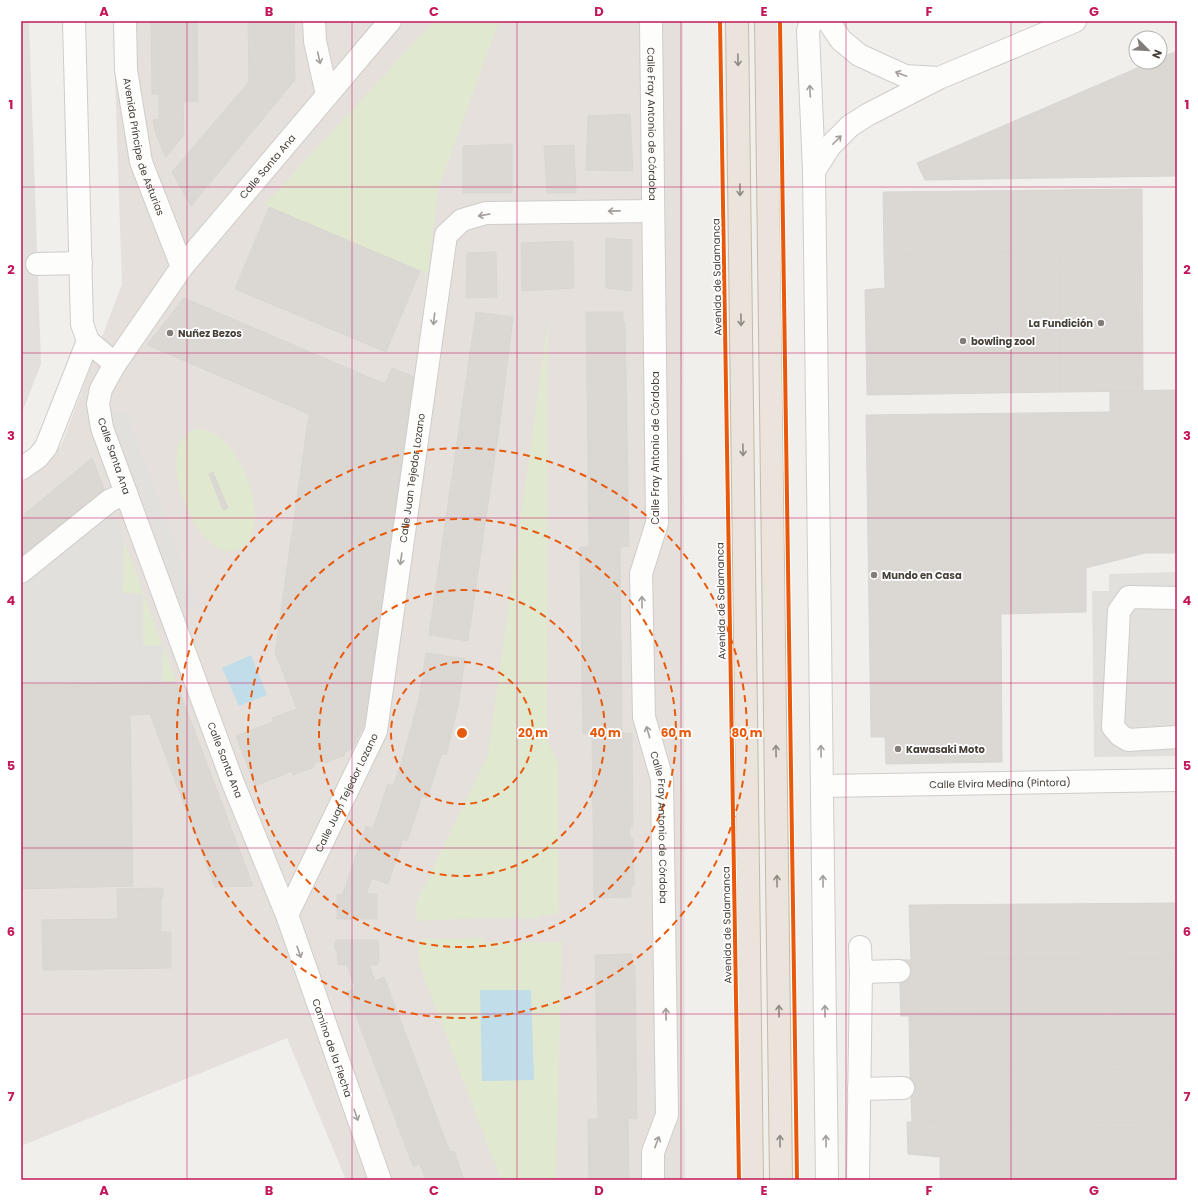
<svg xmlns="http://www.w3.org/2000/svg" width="1198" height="1201" viewBox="0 0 1198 1201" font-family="Poppins,sans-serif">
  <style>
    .residential { fill: #e5e0db }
    .industrial { fill: #e2dfdc }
    .green { fill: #e0e8cf }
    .parking { fill: #e2e0dd }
    .water { fill: #c1ddea }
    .building { fill: #dbd8d4; stroke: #d9d6d2 }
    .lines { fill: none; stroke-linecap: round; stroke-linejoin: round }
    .minor-casing { stroke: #cfcdca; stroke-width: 24 }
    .highway-casing { stroke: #c6baaa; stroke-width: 24 }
    .minor { stroke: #fdfdfc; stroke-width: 22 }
    .highway { stroke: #eae4dc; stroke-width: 22 }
    .cycleway-casing { stroke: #fff; stroke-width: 6 }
    .cycleway { stroke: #e8590c; stroke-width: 4 }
    .oneway { stroke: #a29e9a }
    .oneway2 { stroke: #908a82 }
    .grid { fill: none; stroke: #c2185b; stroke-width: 1; stroke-opacity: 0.55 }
    .ring { fill: none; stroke: #e8590c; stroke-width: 2; stroke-dasharray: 7 5 }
    .poi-dot { fill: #827d78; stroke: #fff; stroke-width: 1.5 }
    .labels { text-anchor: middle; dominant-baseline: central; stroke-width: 3.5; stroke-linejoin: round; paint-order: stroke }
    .street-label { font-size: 10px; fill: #464039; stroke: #fff }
    .poi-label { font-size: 10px; font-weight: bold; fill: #464039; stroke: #fff; text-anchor: start }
    .centre { fill: #e8590c; stroke: #fff; stroke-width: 2 }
    .ring-label { font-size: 12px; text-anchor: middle; font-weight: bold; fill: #e8590c; stroke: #fff; stroke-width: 3.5; stroke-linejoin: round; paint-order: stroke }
    .neatline { fill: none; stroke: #c2185b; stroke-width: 1.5 }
    .grid-label { font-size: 13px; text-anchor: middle; font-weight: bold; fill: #c2185b }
  </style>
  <rect width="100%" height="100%" fill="#f1efec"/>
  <path class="residential" d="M113,21h570l2,1159h-339l-59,-142 -266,108v-663l40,-37 61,-162z"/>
  <path class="industrial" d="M21,21h8l12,343 -20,51z"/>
  <path class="green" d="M434,21h65l-61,169 -10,82 -8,-1 -151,-64 -4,-3z
    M548,320l-1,421 11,21 1,152 -19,1v3h-59l-64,3 -1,-17 72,-149z
    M197,429c45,-1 81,107 40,121 -39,12 -78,-87 -53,-113 3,-4 8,-6 13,-8z
    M124,541l52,141h-14l1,-37h-20v-51l-20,-1z
    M483,938l1,4h78l-6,238h-55l-82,-216 -1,-25z"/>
  <path class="parking" d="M126,412l72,193 -15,6 -72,-197z
    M106,494l18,47 -1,52 20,1v51h20l-1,37 -141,3v-122z
    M1177,572v184l-83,1 -2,-166h17v-17z"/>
  <path class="water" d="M251,655l16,40 -28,11 -17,-38z
    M480,990h51l3,90 -52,1z"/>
  <path class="building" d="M151,21h46l1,80 -15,1 1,33 -18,22 -10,-23 -3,-14 6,-1v-25h-7z
    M248,21h46l1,59 -104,126 -19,-34 77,-90z
    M1177,51v125l-252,4 -8,-17 234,-101h9v-4z
    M630,114l3,57 -47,-1 2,-54z
    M512,144v49h-49v-47z
    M574,145l2,48h-29l-3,-47z
    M1142,189l1,202 -83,1 -1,-142 -175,6 -1,-64z
    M269,207l151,64 -34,81 -151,-63z
    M606,238l26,2v51l-26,-3z
    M573,241l1,47 -52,3 -1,-48z
    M1059,250l1,142 -193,3 -2,-105 20,-2 -1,-32z
    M496,252l1,45 -31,1 1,-45z
    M184,298l201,86 7,-16 24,10 -49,341 -15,30 -8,3 1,3 -20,8 -1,-4 -11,5 1,3 -21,8 -1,-4 -37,15 -19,-50 37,-14 -1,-4 25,-9 -22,-57 34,-238 -162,-69z
    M476,312l37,5 -13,105 -32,219 -39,-6z
    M586,312h37v11h2l4,223 -9,1 2,186h10l1,94 -3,-1v12h3l1,48h-3v11l-37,1 -2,-164h-9l-3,-187h9z
    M1177,390v163h-32l-59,15v44l-85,2 1,148 -116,2 -1,-27h-14l-5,-322 244,-3v-21z
    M92,458l14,36 -85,69v-46z
    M213,472l15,36 -5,2 -14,-36z
    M426,653l39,6 -7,47 -12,49 -4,-1 -15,44 -5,-2 -15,45 -4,-2 -15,45 -16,-6 -6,16h11v25h-40v-24l6,-1 23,-68 7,3 15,-45 5,2 8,-22 18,-65z
    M176,682l77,204 -38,1 -65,-173 -20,1 3,171 -112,3v-204z
    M163,888v9h-2v35h10v36l-128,2 -1,-50 76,-1 -1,-30z
    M1175,903v55l-264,2 -2,-55z
    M337,940h41l1,21h-1v4h-9l6,16 9,-4 66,175 4,-1 10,29h-38l-6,-16 -7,2 -66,-174 8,-4 -8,-23h-9l-1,-15h-2v-8z
    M632,954v11h3l2,154 -9,-1 1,62h-40l-1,-61h10l-3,-164z
    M1175,958l1,56 -275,2 -2,-56z
    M1176,1014l1,55 -267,1 -1,-54z
    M1177,1069v54l-265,-1 -2,-52z
    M907,1122l270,1v56l-237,1v-23l-32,-3z
    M1011,1179h166v1h-166z"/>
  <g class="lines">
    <g class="minor-casing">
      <g id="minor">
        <path d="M74,21l8,303 6,17 27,23"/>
        <path id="s1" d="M125,21l1,49 15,92 41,105"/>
        <path d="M314,21l1,20 12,54"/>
        <path id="s2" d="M651,21l6,502 -16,51 3,143 18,62 5,336 -14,37v28"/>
        <path d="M811,21l-3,10 6,140 13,1009"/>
        <path d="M828,21l13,19 18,15 46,21 33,2"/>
        <path d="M814,171l16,-25 20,-20 17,-11 72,-37 136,-57"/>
        <path d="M37,264l44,-1"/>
        <path d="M21,469l17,-12 8,-10 42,-106"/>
        <path d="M21,572l88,-71 17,-8"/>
        <path d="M1177,598l-48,-1 -10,14 -6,116 7,8 8,5 49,-3"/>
        <path id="s3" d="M822,786l355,-6"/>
        <path id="s4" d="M287,915l89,-184 70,-496 16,-15 24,-7 167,-2"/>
        <path d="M861,972l38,-1"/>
        <path d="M859,1089l44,-1"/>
        <path id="s5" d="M380,1180l-93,-265 -54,-132 -131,-355 -4,-24 3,-15 14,-25 67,-97 208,-246"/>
        <path d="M858,1180l3,-208 -1,-25"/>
      </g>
    </g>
    <g class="highway-casing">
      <path id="highway" d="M737,21l15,1159
        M766,21l15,1159"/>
    </g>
    <use href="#minor" class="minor"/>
    <use href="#highway" class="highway"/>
    <g class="cycleway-casing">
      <path id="cycleway" d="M720,21l19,1159
        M780,21l17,1159"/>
    </g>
    <use href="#cycleway" class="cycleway"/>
  </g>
  <defs><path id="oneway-shaft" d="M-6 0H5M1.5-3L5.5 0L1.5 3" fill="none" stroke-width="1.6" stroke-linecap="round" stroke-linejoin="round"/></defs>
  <g class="oneway">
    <use href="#oneway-shaft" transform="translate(319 58) rotate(77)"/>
    <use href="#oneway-shaft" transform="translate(901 74) rotate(-159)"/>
    <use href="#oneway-shaft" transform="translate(810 91) rotate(-93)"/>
    <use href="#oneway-shaft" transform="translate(837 140) rotate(-45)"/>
    <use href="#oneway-shaft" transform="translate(614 211) rotate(179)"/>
    <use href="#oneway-shaft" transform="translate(484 215) rotate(170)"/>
    <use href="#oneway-shaft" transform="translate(434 319) rotate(97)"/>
    <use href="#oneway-shaft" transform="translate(401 559) rotate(98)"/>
    <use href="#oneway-shaft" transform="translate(642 602) rotate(-91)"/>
    <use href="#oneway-shaft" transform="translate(648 732) rotate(-106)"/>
    <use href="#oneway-shaft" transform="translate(821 751) rotate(-91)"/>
    <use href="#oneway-shaft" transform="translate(823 881) rotate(-91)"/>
    <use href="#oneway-shaft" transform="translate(299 952) rotate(71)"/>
    <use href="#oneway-shaft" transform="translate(825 1011) rotate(-91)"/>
    <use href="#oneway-shaft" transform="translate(666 1014) rotate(-91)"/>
    <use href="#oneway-shaft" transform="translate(356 1115) rotate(71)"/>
    <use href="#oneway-shaft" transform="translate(826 1141) rotate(-91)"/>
    <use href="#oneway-shaft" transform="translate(657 1142) rotate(-69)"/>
  </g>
  <g class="oneway2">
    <use href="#oneway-shaft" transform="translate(738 60) rotate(89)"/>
    <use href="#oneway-shaft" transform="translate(740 190) rotate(89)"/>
    <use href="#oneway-shaft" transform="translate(741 320) rotate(89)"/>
    <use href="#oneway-shaft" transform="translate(743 450) rotate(89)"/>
    <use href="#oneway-shaft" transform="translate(776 751) rotate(-91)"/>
    <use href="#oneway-shaft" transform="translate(777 881) rotate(-91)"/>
    <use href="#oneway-shaft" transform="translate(779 1011) rotate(-91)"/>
    <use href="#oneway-shaft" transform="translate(780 1141) rotate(-91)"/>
  </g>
  <path class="grid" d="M187,21v1159M352,21v1159M517,21v1159M681,21v1159M846,21v1159M1011,21v1159M21,187h1156M21,353h1156M21,518h1156M21,683h1156M21,848h1156M21,1014h1156"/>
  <g class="ring">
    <circle cx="462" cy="733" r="71"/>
    <circle cx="462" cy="733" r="143"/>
    <circle cx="462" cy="733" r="214"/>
    <circle cx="462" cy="733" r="285"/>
  </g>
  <g class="poi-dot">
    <circle cx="1101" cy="323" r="4"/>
    <circle cx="170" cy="333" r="4"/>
    <circle cx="963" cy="341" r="4"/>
    <circle cx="874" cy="575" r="4"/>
    <circle cx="898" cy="749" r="4"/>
  </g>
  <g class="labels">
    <g class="street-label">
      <text stroke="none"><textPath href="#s2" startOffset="103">Calle Fray Antonio de Córdoba</textPath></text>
      <text stroke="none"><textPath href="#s1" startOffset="128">Avenida Príncipe de Asturias</textPath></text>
      <text stroke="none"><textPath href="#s5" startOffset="1120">Calle Santa Ana</textPath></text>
      <text transform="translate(717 277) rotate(-91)">Avenida de Salamanca</text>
      <text transform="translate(655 448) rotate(-90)">Calle Fray Antonio de Córdoba</text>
      <text transform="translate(114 456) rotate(71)">Calle Santa Ana</text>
      <text stroke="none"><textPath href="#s4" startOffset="460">Calle Juan Tejedor Lozano</textPath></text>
      <text transform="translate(721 601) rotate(-91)">Avenida de Salamanca</text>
      <text transform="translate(225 760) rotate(69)">Calle Santa Ana</text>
      <text stroke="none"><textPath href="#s3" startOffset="178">Calle Elvira Medina (Pintora)</textPath></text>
      <text stroke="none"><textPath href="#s4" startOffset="136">Calle Juan Tejedor Lozano</textPath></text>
      <text stroke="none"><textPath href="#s2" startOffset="811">Calle Fray Antonio de Córdoba</textPath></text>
      <text transform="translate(727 925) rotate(-91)">Avenida de Salamanca</text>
      <text transform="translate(332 1048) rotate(71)">Camino de la Flecha</text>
    </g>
    <g class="poi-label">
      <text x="1093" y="323" text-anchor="end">La Fundición</text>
      <text x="178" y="333">Nuñez Bezos</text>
      <text x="971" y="341">bowling zool</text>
      <text x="882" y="575">Mundo en Casa</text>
      <text x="906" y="749">Kawasaki Moto</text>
    </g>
  </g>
  <circle cx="462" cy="733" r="6" class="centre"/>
  <g class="ring-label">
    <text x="533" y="737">20 m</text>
    <text x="605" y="737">40 m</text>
    <text x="676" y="737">60 m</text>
    <text x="747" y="737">80 m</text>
  </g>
  <rect width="1198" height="1201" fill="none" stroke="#ffffff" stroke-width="44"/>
  <g transform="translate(1148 50) rotate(114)"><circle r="19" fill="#ffffff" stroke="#b5b3b0"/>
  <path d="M0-3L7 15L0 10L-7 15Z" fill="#827d78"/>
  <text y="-6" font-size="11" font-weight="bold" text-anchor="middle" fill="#464039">N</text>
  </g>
  <rect x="22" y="22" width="1154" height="1157" class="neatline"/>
  <g class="grid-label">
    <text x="104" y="16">A</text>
    <text x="269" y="16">B</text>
    <text x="434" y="16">C</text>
    <text x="599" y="16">D</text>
    <text x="764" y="16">E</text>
    <text x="929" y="16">F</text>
    <text x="1094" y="16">G</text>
    <text x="11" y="109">1</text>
    <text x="1187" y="109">1</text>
    <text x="11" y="274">2</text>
    <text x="1187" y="274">2</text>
    <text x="11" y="440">3</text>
    <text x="1187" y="440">3</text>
    <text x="11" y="605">4</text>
    <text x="1187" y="605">4</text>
    <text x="11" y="770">5</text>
    <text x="1187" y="770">5</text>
    <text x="11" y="936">6</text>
    <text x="1187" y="936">6</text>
    <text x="11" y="1101">7</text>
    <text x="1187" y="1101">7</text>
    <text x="104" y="1195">A</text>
    <text x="269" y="1195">B</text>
    <text x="434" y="1195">C</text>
    <text x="599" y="1195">D</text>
    <text x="764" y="1195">E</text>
    <text x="929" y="1195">F</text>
    <text x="1094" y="1195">G</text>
  </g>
</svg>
